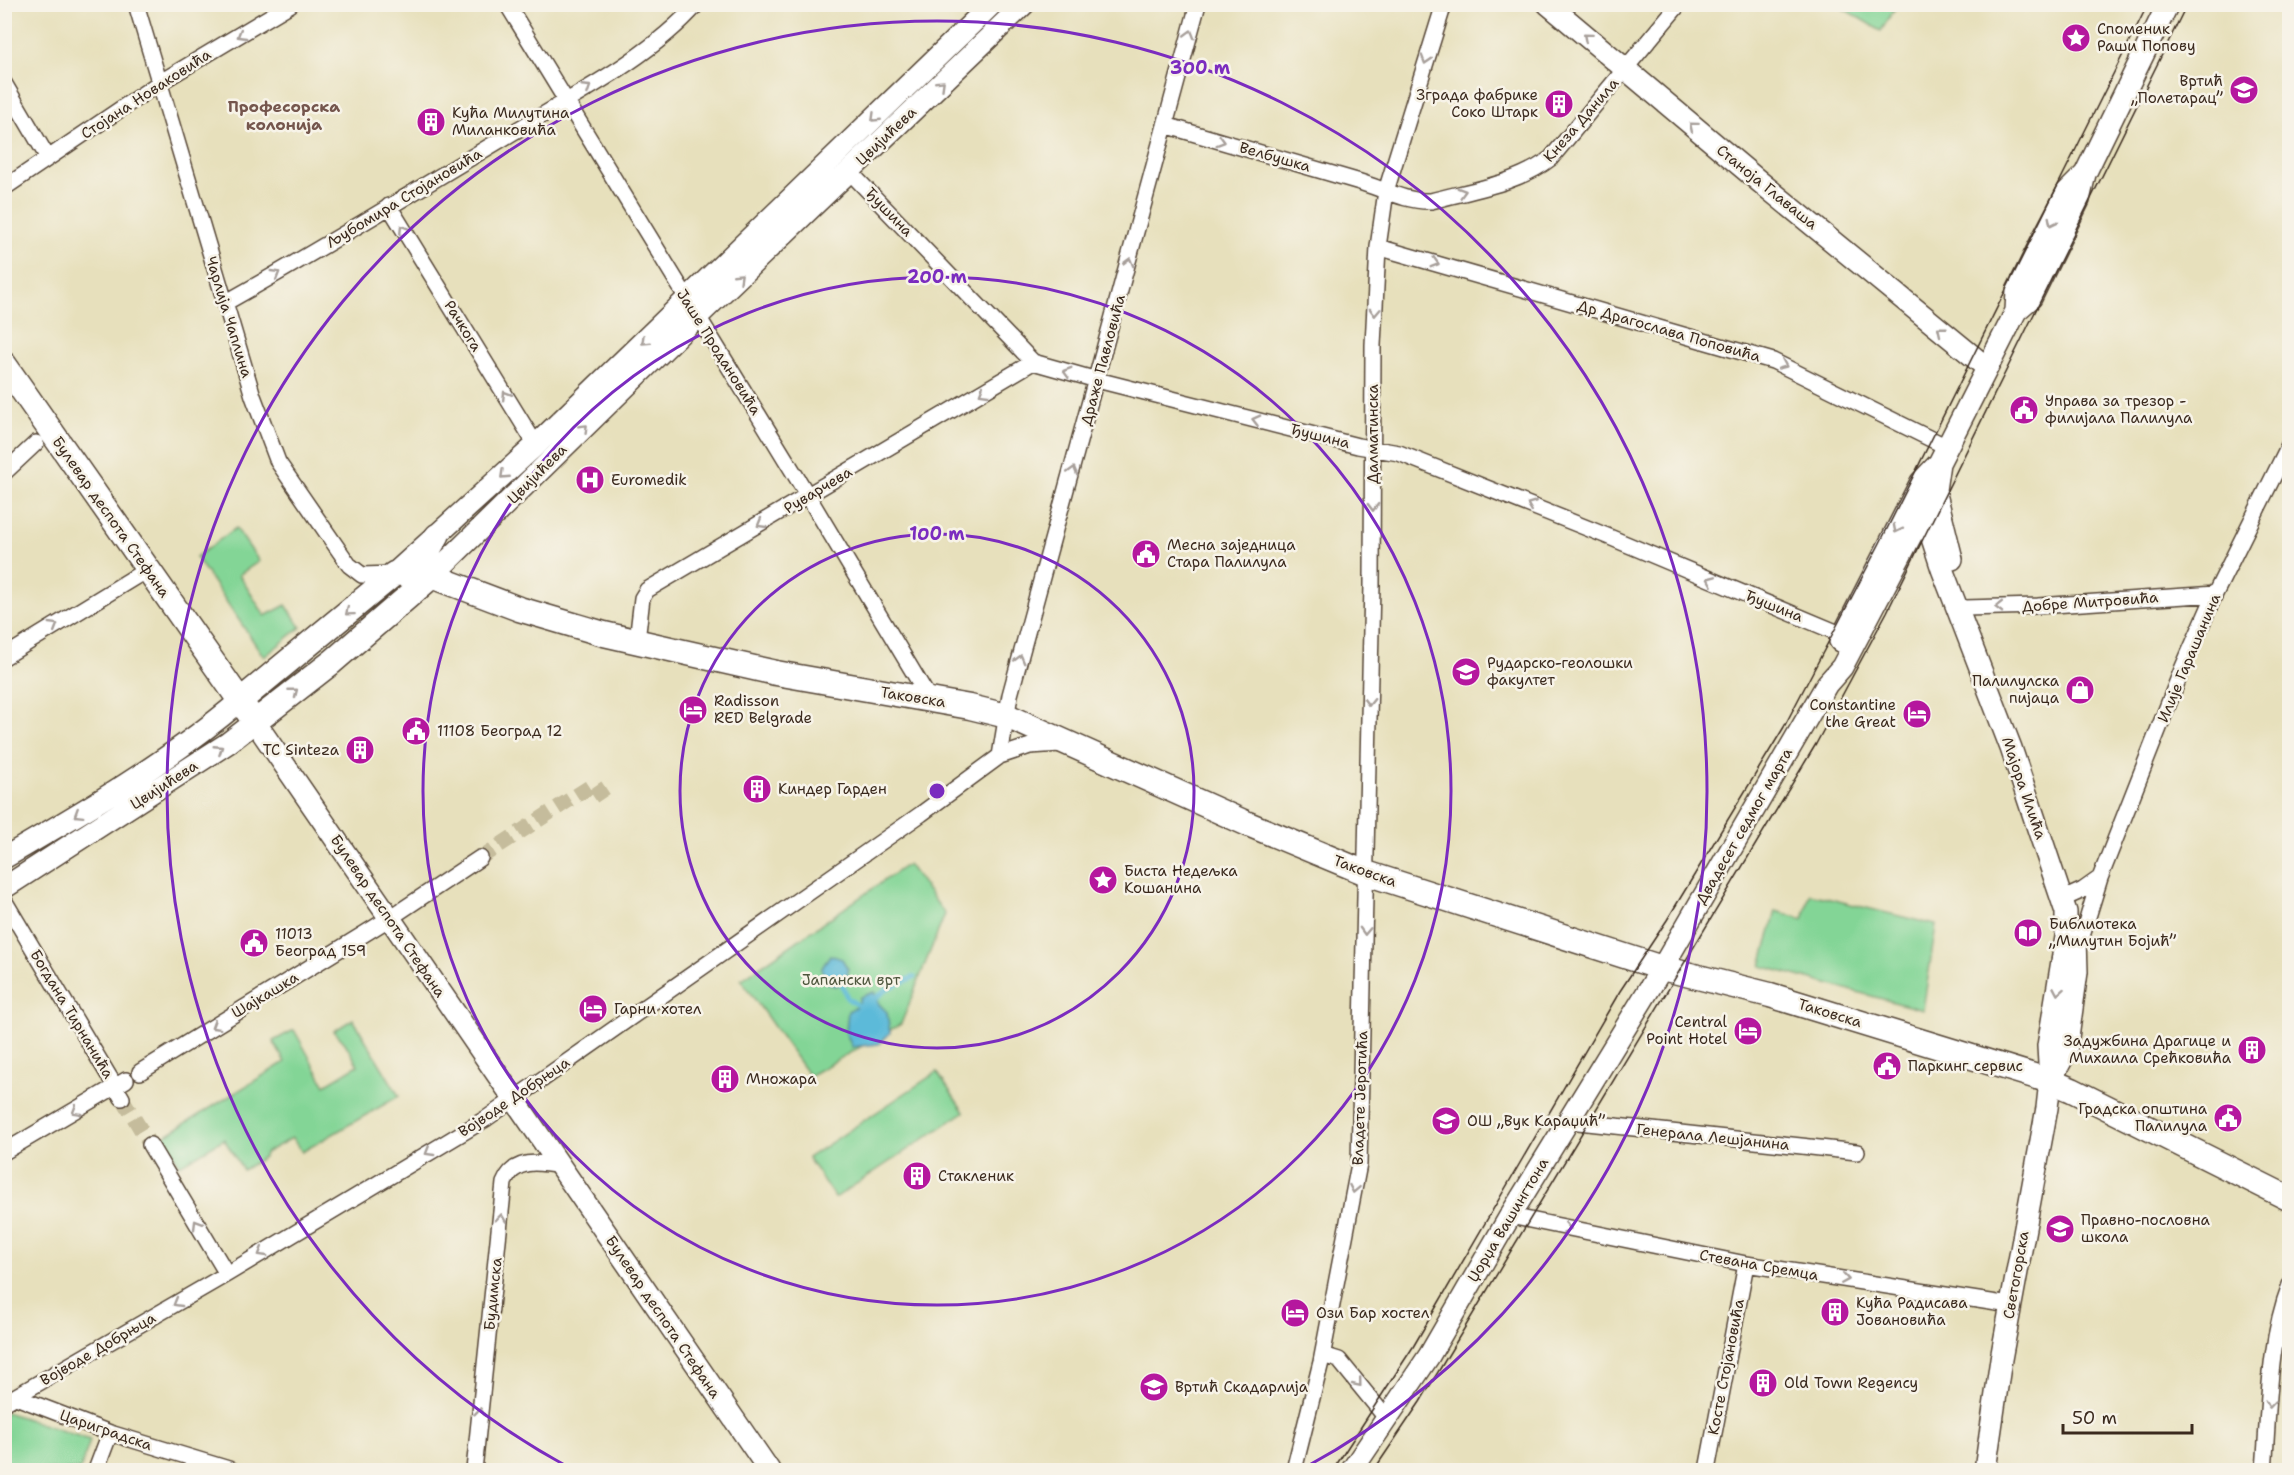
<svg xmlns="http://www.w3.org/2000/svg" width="2294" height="1475" viewBox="0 0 2294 1475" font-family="'Shantell Sans',sans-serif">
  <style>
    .green { fill: #83d596; stroke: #5f805a; stroke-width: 1.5 }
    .water { fill: #5bbad9; stroke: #4b727c; stroke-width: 1.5 }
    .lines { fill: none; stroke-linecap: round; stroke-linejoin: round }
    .stream { stroke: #5bbad9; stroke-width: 5 }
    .street-tunnel { stroke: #c5bc9c; stroke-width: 15; stroke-dasharray: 15 8; stroke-linecap: butt }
    .street-casing { stroke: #554536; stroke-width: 18 }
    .secondary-casing { stroke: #554536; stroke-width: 24 }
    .primary-casing { stroke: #554536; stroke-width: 27 }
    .street { stroke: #fff; stroke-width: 15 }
    .secondary { stroke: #fff; stroke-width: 21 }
    .primary { stroke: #fff; stroke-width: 24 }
    .tram { stroke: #3b2a1e; stroke-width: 1.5 }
    .oneway { stroke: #a79f9a }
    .ring { fill: none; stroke: #7b2cbf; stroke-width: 3 }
    .labels { text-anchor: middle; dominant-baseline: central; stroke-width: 5; stroke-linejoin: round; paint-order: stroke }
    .poi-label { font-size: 15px; fill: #3b2a1e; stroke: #f7f3e8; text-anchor: start }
    .street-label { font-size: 15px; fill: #3b2a1e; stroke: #f7f3e8 }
    .park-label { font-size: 15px; fill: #4d553c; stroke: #f7f3e8 }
    .neighbourhood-label { font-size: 16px; font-weight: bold; fill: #75564d; stroke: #f7f3e8 }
    .centre { fill: #7b2cbf; stroke: #f7f3e8; stroke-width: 3 }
    .ring-label { font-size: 18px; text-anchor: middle; font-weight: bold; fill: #7b2cbf; stroke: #f7f3e8; stroke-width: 5; stroke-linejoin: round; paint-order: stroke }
  </style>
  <rect width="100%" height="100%" fill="#f7f3e8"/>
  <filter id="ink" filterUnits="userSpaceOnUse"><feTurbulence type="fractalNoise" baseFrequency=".0167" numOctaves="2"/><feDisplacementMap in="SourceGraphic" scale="12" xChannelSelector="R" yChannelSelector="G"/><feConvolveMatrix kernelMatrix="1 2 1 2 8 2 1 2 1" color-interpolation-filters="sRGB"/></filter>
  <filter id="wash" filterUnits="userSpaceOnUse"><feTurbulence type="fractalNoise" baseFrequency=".008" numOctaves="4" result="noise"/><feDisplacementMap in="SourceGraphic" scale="24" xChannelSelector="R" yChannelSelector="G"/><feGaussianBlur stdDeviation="1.35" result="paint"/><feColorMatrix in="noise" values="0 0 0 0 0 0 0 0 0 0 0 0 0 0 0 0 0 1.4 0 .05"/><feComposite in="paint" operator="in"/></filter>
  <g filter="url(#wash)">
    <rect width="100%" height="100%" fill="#e7e0bc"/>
    <path class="green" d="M1837,5l60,-1v1l-16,26z
      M236,528l23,33 -20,14 26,41 21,-11 15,22 -37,30 -68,-100z
      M908,864l37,50 -44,110 -92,52 -68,-96z
      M1810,894l126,31 -13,85 -162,-44 15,-55 27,8z
      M353,1019l46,77 -97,56 -10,-14 -27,15 -1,4 -21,13 -19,-31 -44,26 -17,-28 122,-75 -12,-21 21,-11 31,55 33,-20 -13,-22 -11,-12z
      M937,1072l27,40 -129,86 -27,-40z
      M6,1412l84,28 -10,30h-75l-1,-57z"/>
    <path class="water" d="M830,955l12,4 6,10 -1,12 -12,5 -11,-4 -2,-14z
      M874,992l5,12 8,8 3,21 -11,11 -27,3 -6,-14 2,-22 10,-5 2,-9z"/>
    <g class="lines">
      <path class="stream" d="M842,983l5,15 12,8
        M876,998l12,-10 26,-11"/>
    </g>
  </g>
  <g filter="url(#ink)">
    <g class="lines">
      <path class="street-tunnel" d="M480,858l114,-74 10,15
        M122,1098l28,47"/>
      <g class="street-casing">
        <path id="street" d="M136,4l117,392 25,66 71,103 13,10 32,-1
          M507,4l301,492 122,204
          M4,83l44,75
          M1165,125c65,19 130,38 195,57 23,7 46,20 71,19 40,-11 87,-17 120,-43l128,-154
          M849,171l184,191 64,18 261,66 41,7 208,83 236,99
          M4,188l155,-105 132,-79
          M389,206l147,239
          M1378,247l395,114 174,86
          M225,303c95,-53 188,-111 282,-167 61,-37 142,-77 190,-132
          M4,473l32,-30
          M1965,608l73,-2 177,-12
          M637,641l5,-43 5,-8 386,-228
          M4,657l144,-88
          M1000,756l10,-61 188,-691
          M2063,899l20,-9 17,-12
          M4,900l118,198
          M2078,949l22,-71 83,-211 32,-73 75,-151
          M140,1072l250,-154 90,-60
          M1569,1121l288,31
          M150,1145l77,129
          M4,1152l122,-72
          M1510,1216l236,48 264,41
          M1323,1355l16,5 48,59
          M16,1397l94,36 122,37
          M4,1403l223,-129 260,-156 434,-304 79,-58 30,-10 30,-2
          M96,1470l14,-37
          M474,1470l30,-287c10,-25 34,-21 56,-17
          M1294,1470l27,-108 38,-198 13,-579 1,-240 5,-98 8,-56 58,-187
          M1707,1470l39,-206
          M2264,1470c5,-60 4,-128 26,-185"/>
      </g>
      <g class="secondary-casing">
        <path id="secondary" d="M1548,4l212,178 226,185
          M2016,311l15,-13 23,-47 25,-51 6,-26 83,-170
          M1935,490l17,69
          M1922,507l20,62 69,179 55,164v25l-18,109 2,35 -3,27 -46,251 -16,111
          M394,574l142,-129 456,-441
          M432,576l265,-259 327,-313
          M1840,641l81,-159 18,-19 69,-136 8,-16 1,-20 23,-47 27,-52 18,-18
          M4,858c82,-48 164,-96 236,-157
          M4,888l224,-145 27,-21 514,748
          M2050,1081l16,-29 11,-80 -1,-34
          M1352,1470l77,-114 81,-140 152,-248 165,-284 15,-17 93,-177 4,-27"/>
      </g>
      <g class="primary-casing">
        <path id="primary" d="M4,364l251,358 77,-60 100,-86
          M432,576c-9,-15 -5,-26 5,-40
          M240,701l154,-127 22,-1 16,3 87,33 85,25 172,39 194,34 37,9 241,108 118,49 296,95 108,27 280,86 22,9 218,109"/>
      </g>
      <use href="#street" class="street"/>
      <use href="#secondary" class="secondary"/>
      <use href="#primary" class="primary"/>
      <path class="tram" d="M1333,1470l80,-123 207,-356 47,-71 117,-193 96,-184 268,-539
        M1374,1470l46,-68 396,-658 71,-132 300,-608"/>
    </g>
    <defs><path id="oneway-chevron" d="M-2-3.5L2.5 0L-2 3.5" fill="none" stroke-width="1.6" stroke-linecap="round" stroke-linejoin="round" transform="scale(1.5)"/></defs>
    <g class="oneway">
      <use href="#oneway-chevron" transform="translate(1190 34) rotate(-74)"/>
      <use href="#oneway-chevron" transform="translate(241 35) rotate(149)"/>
      <use href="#oneway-chevron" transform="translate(1587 37) rotate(-140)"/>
      <use href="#oneway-chevron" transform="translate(1426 60) rotate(107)"/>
      <use href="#oneway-chevron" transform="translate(941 84) rotate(-44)"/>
      <use href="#oneway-chevron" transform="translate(587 88) rotate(-33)"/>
      <use href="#oneway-chevron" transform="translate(875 118) rotate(136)"/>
      <use href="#oneway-chevron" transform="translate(1693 126) rotate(-140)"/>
      <use href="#oneway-chevron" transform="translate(1221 141) rotate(16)"/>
      <use href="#oneway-chevron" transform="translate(1462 192) rotate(-16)"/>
      <use href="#oneway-chevron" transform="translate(2052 222) rotate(117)"/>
      <use href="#oneway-chevron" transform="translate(403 229) rotate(-122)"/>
      <use href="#oneway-chevron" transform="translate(1129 262) rotate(-75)"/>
      <use href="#oneway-chevron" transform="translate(1435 263) rotate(16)"/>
      <use href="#oneway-chevron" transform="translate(276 274) rotate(-31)"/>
      <use href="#oneway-chevron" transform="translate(739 277) rotate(-44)"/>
      <use href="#oneway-chevron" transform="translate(1375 312) rotate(92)"/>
      <use href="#oneway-chevron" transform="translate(1941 330) rotate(-141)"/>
      <use href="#oneway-chevron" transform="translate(645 341) rotate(136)"/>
      <use href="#oneway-chevron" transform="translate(1783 365) rotate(24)"/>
      <use href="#oneway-chevron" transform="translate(1067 372) rotate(-164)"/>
      <use href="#oneway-chevron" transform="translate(983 392) rotate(149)"/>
      <use href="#oneway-chevron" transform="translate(506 395) rotate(-122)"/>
      <use href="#oneway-chevron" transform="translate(1256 420) rotate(-166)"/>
      <use href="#oneway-chevron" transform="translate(584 428) rotate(-45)"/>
      <use href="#oneway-chevron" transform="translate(1073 471) rotate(-74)"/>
      <use href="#oneway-chevron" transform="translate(504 475) rotate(137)"/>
      <use href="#oneway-chevron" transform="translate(1531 505) rotate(-158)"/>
      <use href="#oneway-chevron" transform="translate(1373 507) rotate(91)"/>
      <use href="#oneway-chevron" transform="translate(761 524) rotate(150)"/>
      <use href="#oneway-chevron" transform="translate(1897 529) rotate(117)"/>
      <use href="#oneway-chevron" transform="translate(1711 580) rotate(-157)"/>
      <use href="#oneway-chevron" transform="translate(1999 607) rotate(179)"/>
      <use href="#oneway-chevron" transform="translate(349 612) rotate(140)"/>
      <use href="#oneway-chevron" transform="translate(54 626) rotate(-31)"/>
      <use href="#oneway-chevron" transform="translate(1020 659) rotate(-75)"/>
      <use href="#oneway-chevron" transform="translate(294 692) rotate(-38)"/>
      <use href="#oneway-chevron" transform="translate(1369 702) rotate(91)"/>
      <use href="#oneway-chevron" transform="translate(219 749) rotate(-33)"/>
      <use href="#oneway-chevron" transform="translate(78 814) rotate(148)"/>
      <use href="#oneway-chevron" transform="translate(1365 931) rotate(92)"/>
      <use href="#oneway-chevron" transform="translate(2058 991) rotate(100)"/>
      <use href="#oneway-chevron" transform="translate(215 1026) rotate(148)"/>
      <use href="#oneway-chevron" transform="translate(76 1111) rotate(149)"/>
      <use href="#oneway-chevron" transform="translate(429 1152) rotate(149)"/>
      <use href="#oneway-chevron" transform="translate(1354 1189) rotate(101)"/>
      <use href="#oneway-chevron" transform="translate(501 1218) rotate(-84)"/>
      <use href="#oneway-chevron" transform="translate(197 1224) rotate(-121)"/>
      <use href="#oneway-chevron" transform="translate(1567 1228) rotate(11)"/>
      <use href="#oneway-chevron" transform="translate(262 1253) rotate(149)"/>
      <use href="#oneway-chevron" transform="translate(1845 1279) rotate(9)"/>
      <use href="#oneway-chevron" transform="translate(177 1303) rotate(150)"/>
      <use href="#oneway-chevron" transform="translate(1358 1383) rotate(51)"/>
      <use href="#oneway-chevron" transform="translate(2270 1404) rotate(95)"/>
      <use href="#oneway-chevron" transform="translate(480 1412) rotate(-84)"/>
    </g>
  </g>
  <g class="ring">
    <circle cx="937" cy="791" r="257"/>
    <circle cx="937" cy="791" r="514"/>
    <path d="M570 1468A770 770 0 1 1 1304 1468"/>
  </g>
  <defs>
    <g id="sight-disc" transform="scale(1.5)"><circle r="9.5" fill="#b5179e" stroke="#f7f3e8"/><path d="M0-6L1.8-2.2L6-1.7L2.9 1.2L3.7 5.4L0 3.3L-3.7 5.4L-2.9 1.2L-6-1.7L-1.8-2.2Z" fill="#fff"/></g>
    <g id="school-disc" transform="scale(1.5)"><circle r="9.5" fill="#b5179e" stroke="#f7f3e8"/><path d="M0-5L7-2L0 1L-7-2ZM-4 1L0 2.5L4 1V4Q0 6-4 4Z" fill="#fff"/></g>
    <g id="building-disc" transform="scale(1.5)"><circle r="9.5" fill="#b5179e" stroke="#f7f3e8"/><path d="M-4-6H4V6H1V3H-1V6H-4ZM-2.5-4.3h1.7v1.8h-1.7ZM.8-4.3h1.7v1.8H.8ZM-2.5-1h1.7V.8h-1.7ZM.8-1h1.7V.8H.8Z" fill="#fff"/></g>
    <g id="civic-disc" transform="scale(1.5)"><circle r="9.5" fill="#b5179e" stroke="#f7f3e8"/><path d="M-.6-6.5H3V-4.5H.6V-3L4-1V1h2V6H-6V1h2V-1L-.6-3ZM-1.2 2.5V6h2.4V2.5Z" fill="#fff"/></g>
    <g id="hospital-disc" transform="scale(1.5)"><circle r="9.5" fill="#b5179e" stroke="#f7f3e8"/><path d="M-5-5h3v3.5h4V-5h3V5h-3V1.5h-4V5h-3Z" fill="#fff"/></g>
    <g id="university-disc" transform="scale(1.5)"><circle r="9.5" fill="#b5179e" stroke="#f7f3e8"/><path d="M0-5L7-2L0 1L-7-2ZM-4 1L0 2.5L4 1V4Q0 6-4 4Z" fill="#fff"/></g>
    <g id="shop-disc" transform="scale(1.5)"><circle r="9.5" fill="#b5179e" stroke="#f7f3e8"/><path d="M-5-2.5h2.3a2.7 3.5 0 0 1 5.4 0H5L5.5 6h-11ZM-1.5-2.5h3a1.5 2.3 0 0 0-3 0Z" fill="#fff"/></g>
    <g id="hotel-disc" transform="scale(1.5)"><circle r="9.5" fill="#b5179e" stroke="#f7f3e8"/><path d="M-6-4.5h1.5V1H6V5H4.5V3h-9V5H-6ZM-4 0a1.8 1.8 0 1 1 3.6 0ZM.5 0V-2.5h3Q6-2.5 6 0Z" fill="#fff"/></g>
    <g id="library-disc" transform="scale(1.5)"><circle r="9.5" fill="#b5179e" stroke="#f7f3e8"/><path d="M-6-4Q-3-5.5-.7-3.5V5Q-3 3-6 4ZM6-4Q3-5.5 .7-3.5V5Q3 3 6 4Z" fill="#fff"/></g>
  </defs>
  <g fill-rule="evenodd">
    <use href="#sight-disc" x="2076" y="38"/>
    <use href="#school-disc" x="2244" y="90"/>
    <use href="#building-disc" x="1559" y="104"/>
    <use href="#building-disc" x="431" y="122"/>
    <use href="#civic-disc" x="2024" y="410"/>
    <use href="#hospital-disc" x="590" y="480"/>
    <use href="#civic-disc" x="1146" y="554"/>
    <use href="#university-disc" x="1466" y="672"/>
    <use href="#shop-disc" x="2080" y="690"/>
    <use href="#hotel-disc" x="693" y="710"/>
    <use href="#hotel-disc" x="1917" y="714"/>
    <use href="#civic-disc" x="416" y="731"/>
    <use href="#building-disc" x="360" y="750"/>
    <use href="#building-disc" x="757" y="789"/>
    <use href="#sight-disc" x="1103" y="880"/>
    <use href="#library-disc" x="2028" y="933"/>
    <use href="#civic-disc" x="254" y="943"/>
    <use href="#hotel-disc" x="593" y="1009"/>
    <use href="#hotel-disc" x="1748" y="1031"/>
    <use href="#building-disc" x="2252" y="1050"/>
    <use href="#civic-disc" x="1887" y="1066"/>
    <use href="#building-disc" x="725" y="1079"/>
    <use href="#civic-disc" x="2228" y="1118"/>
    <use href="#school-disc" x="1446" y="1121"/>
    <use href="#building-disc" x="917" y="1176"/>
    <use href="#school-disc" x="2060" y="1229"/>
    <use href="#building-disc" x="1835" y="1312"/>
    <use href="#hotel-disc" x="1295" y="1313"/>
    <use href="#building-disc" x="1763" y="1383"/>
    <use href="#school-disc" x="1154" y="1387"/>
  </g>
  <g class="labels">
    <g class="poi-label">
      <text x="2097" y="29">Споменик<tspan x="2097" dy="17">Раши Попову</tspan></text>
      <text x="2223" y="81" text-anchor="end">Вртић<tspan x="2223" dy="17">„Полетарац”</tspan></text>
      <text x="1538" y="95" text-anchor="end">Зграда фабрике<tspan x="1538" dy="17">Соко Штарк</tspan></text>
      <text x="452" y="113">Кућа Милутина<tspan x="452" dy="17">Миланковића</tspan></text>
      <text x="2045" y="401">Управа за трезор -<tspan x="2045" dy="17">филијала Палилула</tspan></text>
      <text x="611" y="480">Euromedik</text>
      <text x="1167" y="545">Месна заједница<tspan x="1167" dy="17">Стара Палилула</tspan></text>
      <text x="1487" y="663">Рударско-геолошки<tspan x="1487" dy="17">факултет</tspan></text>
      <text x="2059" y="681" text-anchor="end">Палилулска<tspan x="2059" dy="17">пијаца</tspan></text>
      <text x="714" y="701">Radisson<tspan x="714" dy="17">RED Belgrade</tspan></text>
      <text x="1896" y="705" text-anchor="end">Constantine<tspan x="1896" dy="17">the Great</tspan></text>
      <text x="437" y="731">11108 Београд 12</text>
      <text x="339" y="750" text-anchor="end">TC Sinteza</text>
      <text x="778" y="789">Киндер Гарден</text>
      <text x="1124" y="871">Биста Недељка<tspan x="1124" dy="17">Кошанина</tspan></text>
      <text x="2049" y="924">Библиотека<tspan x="2049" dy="17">„Милутин Бојић”</tspan></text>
      <text x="275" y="934">11013<tspan x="275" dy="17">Београд 159</tspan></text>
      <text x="614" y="1009">Гарни хотел</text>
      <text x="1727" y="1022" text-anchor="end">Central<tspan x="1727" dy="17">Point Hotel</tspan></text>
      <text x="2231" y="1041" text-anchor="end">Задужбина Драгице и<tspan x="2231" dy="17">Михаила Срећковића</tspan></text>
      <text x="1908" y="1066">Паркинг сервис</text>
      <text x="746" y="1079">Множара</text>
      <text x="2207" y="1109" text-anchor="end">Градска општина<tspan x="2207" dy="17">Палилула</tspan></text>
      <text x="1467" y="1121">ОШ „Вук Караџић”</text>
      <text x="938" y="1176">Стакленик</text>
      <text x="2081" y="1220">Правно-пословна<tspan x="2081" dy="17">школа</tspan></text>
      <text x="1856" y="1303">Кућа Радисава<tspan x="1856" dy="17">Јовановића</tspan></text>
      <text x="1316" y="1313">Ози Бар хостел</text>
      <text x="1784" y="1383">Old Town Regency</text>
      <text x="1175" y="1387">Вртић Скадарлија</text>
    </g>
    <g class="street-label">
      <text transform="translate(146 94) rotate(-33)">Стојана Новаковића</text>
      <text transform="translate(1581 120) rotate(-49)">Кнеза Данила</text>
      <text transform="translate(886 136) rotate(-44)">Цвијићева</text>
      <text transform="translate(1275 157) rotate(16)">Велбушка</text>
      <text transform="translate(1767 187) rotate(39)">Станоја Главаша</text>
      <text transform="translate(404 198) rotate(-31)">Љубомира Стојановића</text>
      <text transform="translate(889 212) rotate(46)">Ђушина</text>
      <text transform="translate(229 317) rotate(73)">Чарлија Чаплина</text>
      <text transform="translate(463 326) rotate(58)">Рачкога</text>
      <text transform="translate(1669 331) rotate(16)">Др Драгослава Поповића</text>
      <text transform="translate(719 352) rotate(58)">Јаше Продановића</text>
      <text transform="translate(1103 360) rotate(-75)">Драже Павловића</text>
      <text transform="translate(1373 434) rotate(-90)">Далматинска</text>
      <text transform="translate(1320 436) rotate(14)">Ђушина</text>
      <text transform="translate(537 474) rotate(-45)">Цвијићева</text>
      <text transform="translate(818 490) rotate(-31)">Руварчева</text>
      <text transform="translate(111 517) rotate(55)">Булевар деспота Стефана</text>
      <text transform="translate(2090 602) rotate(-4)">Добре Митровића</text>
      <text transform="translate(1774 606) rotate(22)">Ђушина</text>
      <text transform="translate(2189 658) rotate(-67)">Илије Гарашанина</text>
      <text transform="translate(913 697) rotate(9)">Таковска</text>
      <text transform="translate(164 785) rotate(-33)">Цвијићева</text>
      <text transform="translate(2024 788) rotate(71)">Мајора Илића</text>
      <text transform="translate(1744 826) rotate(-60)">Двадесет седмог марта</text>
      <text transform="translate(1365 871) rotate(20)">Таковска</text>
      <text transform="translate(388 916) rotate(56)">Булевар деспота Стефана</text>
      <text transform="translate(265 995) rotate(-31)">Шајкашка</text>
      <text transform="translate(1830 1013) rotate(17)">Таковска</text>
      <text transform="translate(72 1014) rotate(59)">Богдана Тирнанића</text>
      <text transform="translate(514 1097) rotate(-34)">Војводе Добрњца</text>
      <text transform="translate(1360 1098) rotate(-88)">Владете Јеротића</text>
      <text transform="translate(1713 1137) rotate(6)">Генерала Лешјанина</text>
      <text transform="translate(1508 1220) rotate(-59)">Џорџа Вашингтона</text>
      <text transform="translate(1759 1265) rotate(10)">Стевана Сремца</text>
      <text transform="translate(2016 1275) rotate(-80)">Светогорска</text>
      <text transform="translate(493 1294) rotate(-84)">Будимска</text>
      <text transform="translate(663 1317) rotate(56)">Булевар деспота Стефана</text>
      <text transform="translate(98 1349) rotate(-30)">Војводе Добрњца</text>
      <text transform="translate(1726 1367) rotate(-79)">Косте Стојановића</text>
      <text transform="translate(106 1430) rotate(19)">Цариградска</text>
    </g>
    <g class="park-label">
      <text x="851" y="980">Јапански врт</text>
    </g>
    <g class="neighbourhood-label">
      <text x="284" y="106">Професорска<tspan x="284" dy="18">колонија</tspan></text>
    </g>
  </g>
  <circle cx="937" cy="791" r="9" class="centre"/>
  <g class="ring-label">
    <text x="1200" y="74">300 m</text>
    <text x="937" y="283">200 m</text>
    <text x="937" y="540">100 m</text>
  </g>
  <rect width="2294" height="1475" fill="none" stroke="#f7f3e8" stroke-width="24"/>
  <path d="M2063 1424v9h129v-9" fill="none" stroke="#3b2a1e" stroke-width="3"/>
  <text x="2072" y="1424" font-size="18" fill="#3b2a1e" stroke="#f7f3e8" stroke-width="4.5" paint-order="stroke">50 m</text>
</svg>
